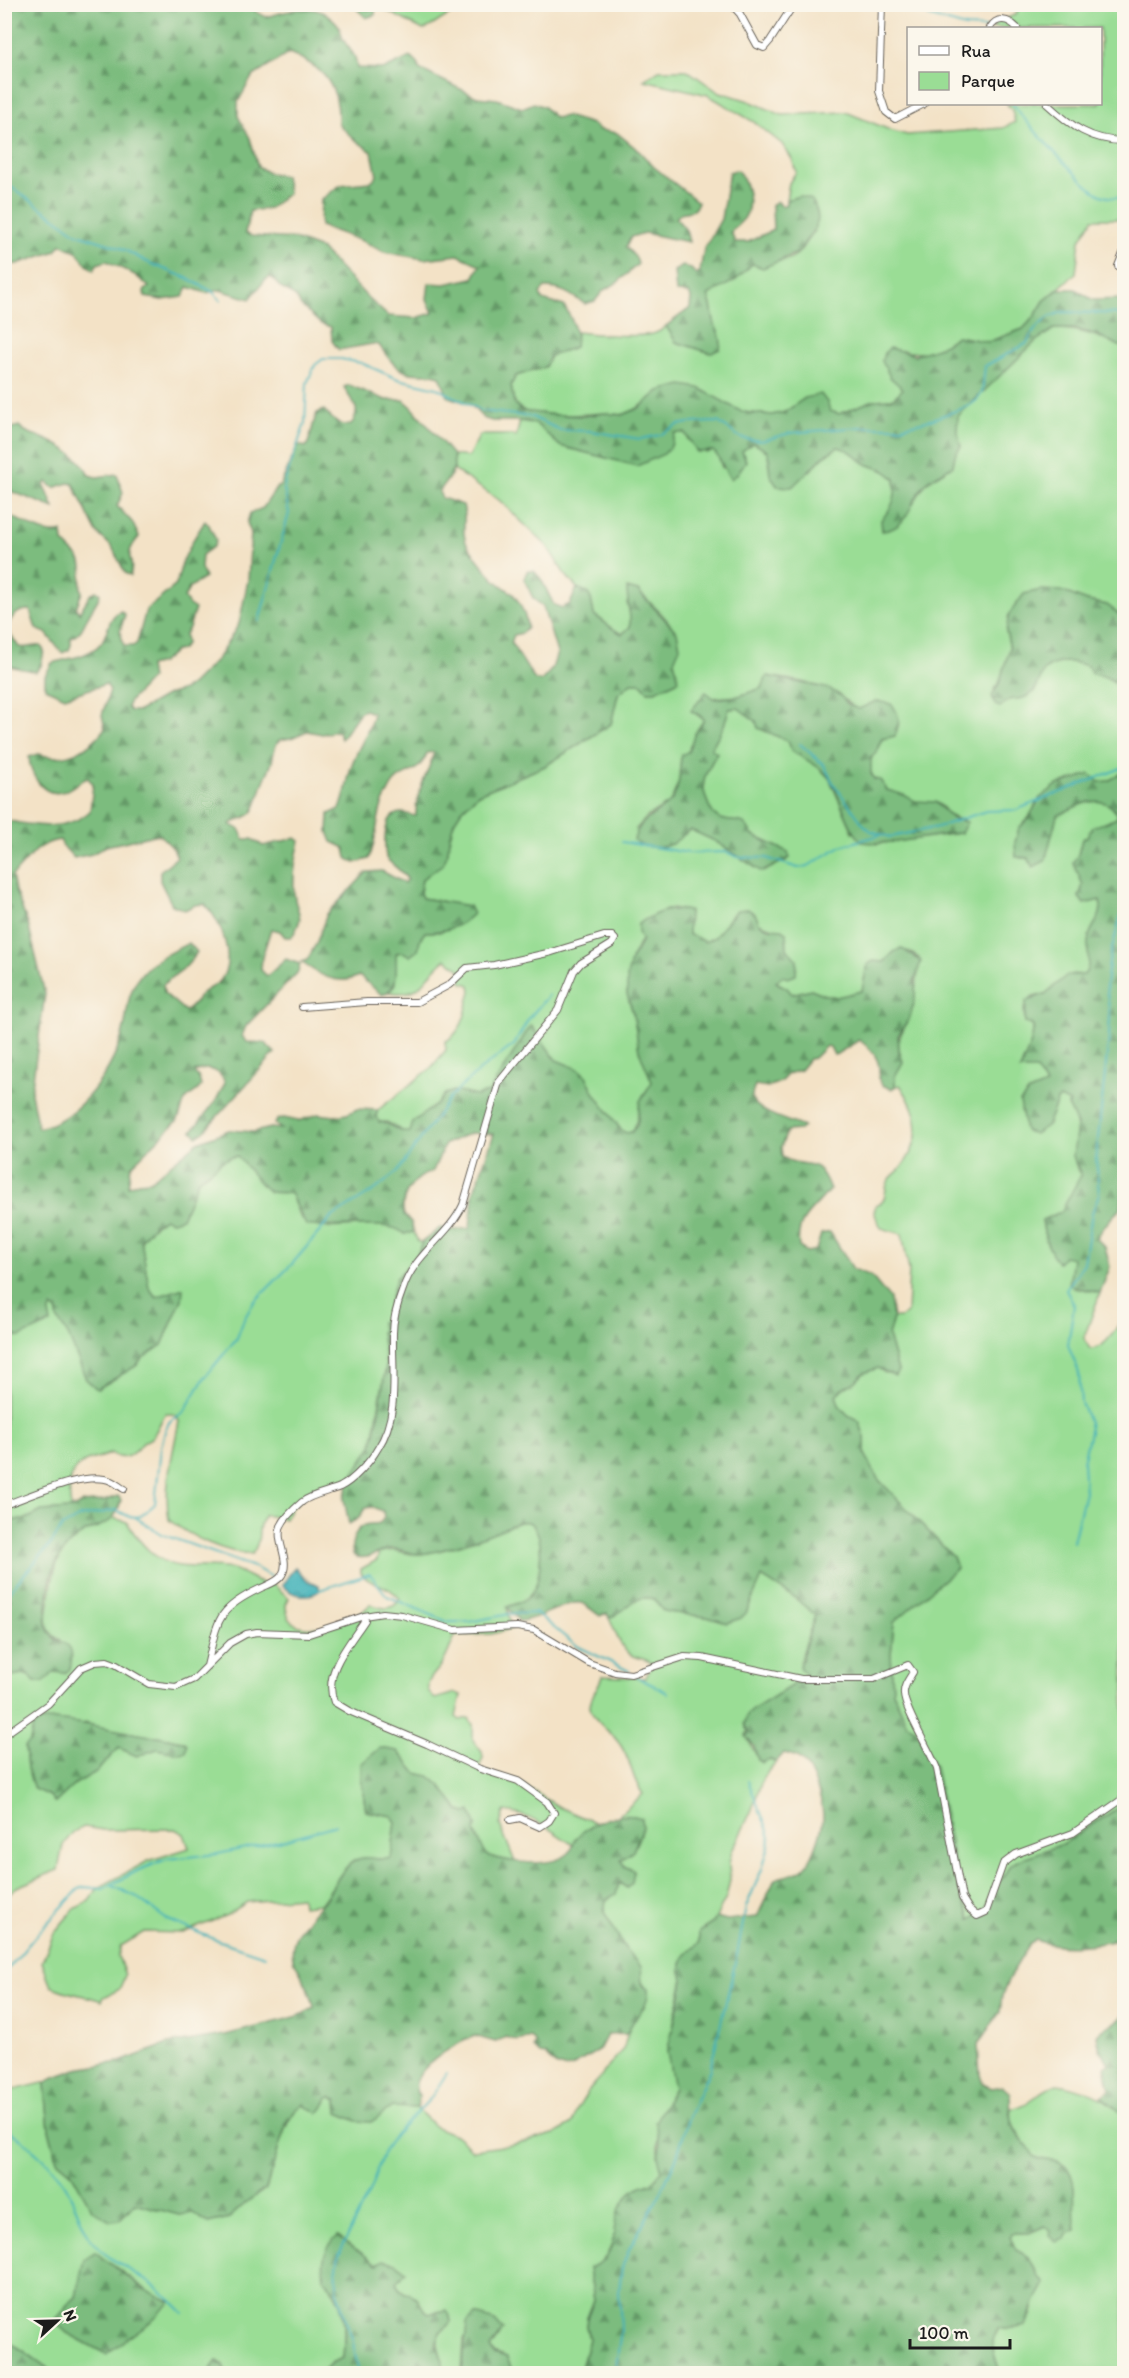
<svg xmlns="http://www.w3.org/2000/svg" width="1129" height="2378" viewBox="0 0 1129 2378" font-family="Itim,sans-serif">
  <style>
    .green { fill: #9add95; stroke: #5b7c58; stroke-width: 1.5; fill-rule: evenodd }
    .forest { fill: url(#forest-firs); stroke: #4c6c4d; stroke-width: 1.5; fill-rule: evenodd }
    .water { fill: url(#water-ripples); stroke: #2f676a; stroke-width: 1.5 }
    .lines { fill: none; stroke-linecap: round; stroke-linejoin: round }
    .stream { stroke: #42b2b9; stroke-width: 2 }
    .minor-casing { stroke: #676158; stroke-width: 8 }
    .minor { stroke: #fff; stroke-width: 6 }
  </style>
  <defs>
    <pattern id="forest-firs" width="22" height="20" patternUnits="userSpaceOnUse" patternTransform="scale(1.5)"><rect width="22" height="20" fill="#7bbc7e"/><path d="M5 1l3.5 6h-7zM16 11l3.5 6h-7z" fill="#649866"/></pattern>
    <pattern id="water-ripples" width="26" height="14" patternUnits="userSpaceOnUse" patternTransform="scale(1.5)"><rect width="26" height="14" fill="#42b2b9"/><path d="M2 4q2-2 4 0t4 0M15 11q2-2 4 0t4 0" fill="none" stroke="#369096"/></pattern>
  </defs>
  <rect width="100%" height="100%" fill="#fbf7ec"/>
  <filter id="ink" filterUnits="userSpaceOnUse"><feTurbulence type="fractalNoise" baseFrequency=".0167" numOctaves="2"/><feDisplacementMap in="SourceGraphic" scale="12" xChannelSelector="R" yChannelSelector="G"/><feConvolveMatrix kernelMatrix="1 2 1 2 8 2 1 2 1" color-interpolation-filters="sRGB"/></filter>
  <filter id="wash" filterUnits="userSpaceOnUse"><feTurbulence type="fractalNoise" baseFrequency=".008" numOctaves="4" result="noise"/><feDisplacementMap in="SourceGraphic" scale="24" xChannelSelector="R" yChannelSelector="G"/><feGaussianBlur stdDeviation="1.35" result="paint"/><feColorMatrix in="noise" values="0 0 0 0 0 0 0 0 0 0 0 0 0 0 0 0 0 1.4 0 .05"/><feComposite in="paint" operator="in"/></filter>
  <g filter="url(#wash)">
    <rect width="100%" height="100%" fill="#f3e2c6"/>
    <path class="green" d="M376,5h76l-1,9c-11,5 -15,11 -28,16z
      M1017,5h102c-2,14 -3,33 5,45v169h-31l-13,21 -4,33 -32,28 -9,15 -12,13 -35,13 -31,-6c-18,12 -33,22 -55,14l-12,27 14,12 -12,10 -18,1 -35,14 -9,-3 -3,-9 -22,-4 -20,14 -13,3 -30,-3 -83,-21c-10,9 -20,18 -34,23 -7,2 -15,-1 -22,-1 -17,1 -69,6 -82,-4 -9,-5 -8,-15 -10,-24l5,-9 29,-9 5,-11 25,-9 1,-15c16,2 69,7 82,0 3,-1 5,-4 8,-6l10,16 35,11 9,-5c2,-11 -1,-13 -5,-23 -3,-10 -3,-20 -7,-30l28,-15 16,-16c14,-2 38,0 48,-13 6,-8 7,-13 15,-20l-15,-35 -14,4 3,-17 7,-11 -4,-13 -10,-15 -28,-22 -46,-27 -64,-15 15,-10h28l30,21 32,10 33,14 64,-3 44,18 17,5 96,-7 12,-6 -3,-12 -5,-6h93v-76h-108l3,-5 22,-9z
      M1054,329c27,0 47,8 70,19v270l-17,-13 -20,-4 -26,-10 -55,40 4,17 -11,36 -5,6 17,8 22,-5 11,-23c14,-10 30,-10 45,-3l3,7c15,1 21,7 32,16v82l-16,9 -9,1 -59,16 -12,21 -9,9 1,30h8l5,8 24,-50c20,-11 48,-27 61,0l-3,3 -23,8 -5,10 -5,2 -4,16 -5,7 10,23 -4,12 5,7 16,-4c4,19 -7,21 -11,37 -3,13 4,26 -4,38l-13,-1 -27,20 -12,3 -9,10 1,16 8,3c1,16 -7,30 -13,44l16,-1 10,16 -17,7 -8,19 4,9 -1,7 23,-2 10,-24 3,-3 11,5 -3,3c4,7 8,14 9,22 1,19 -9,27 4,47l-2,5 -18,32 -19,8c2,17 5,30 18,41l4,-5 3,-1 6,3v29l27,6 -16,45 6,11c16,0 25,-20 34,-32v487l-61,40 -40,14 -13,7 -8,14 -8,6 -8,24 -14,11 -12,-27 -53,-169 -14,-32 -2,-38 3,-32 63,-54 -4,-11 -75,-78 -13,-25v-16l-6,-17 -11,-6 -9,-10 -3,-10 6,-6 13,-7 9,-9 14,-5 7,5 13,-2 -10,-35 5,-18h8l6,-5 2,-43 -7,-36 -21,-6 -7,-16 2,-7c13,-5 7,-13 12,-23 3,-6 9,-9 13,-14 23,-29 19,-54 -1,-83l-5,2v-11l8,-14c-9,-25 -3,-23 6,-44 3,-6 11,-53 10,-60l-11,-7 -14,1 -10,10h-11l-6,3 -5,26 -25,6 -11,-2 -15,-6 -19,5 -5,-6 -11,-6 7,-6 8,-21 -4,-6 -1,-16c-9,-6 -17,-5 -27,-10l-4,-9 -20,-3 -20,26 -10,5 -17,-8 -2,-4 3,-19 -17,-3 -19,7 -22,45 -4,34 7,22 5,35 14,31c-3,6 -6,7 -9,12 -8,12 -4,27 -12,38l-6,1 -5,-3 -26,-36 -9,-18 -8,-7 -22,-9 -25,-35 -42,67 -13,4 -21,-5 -10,3 -8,10 -24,18 -2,10 -5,1 -19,-11h-9l-2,-6 2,-6 52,-41 16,-19 -1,-8c20,-12 20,-30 26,-51l-1,-6 -9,-3 -1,-13 -14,-10c-23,17 -22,39 -57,33l6,-8 1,-31 22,-3 2,-11 5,-7h15l28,-26 -46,-8 -2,-5 2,-14 21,-16 5,-11 1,-12 5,-18 7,-11 17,-17 67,-28 66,-42 7,-30 13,-11h9l8,8h7l24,-11c-2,-5 -6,-14 -5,-19 0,-7 6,-11 5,-18 0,-16 -30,-41 -41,-52l-11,12 4,14 -1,10 -8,7c-11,-5 -18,-13 -28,-19l-3,-16 -4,-7 -10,-4 -13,-15 -17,-27 -48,-46 -45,-30 -1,-15 15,2 12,-22h31l5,2 4,-16 16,3 24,22 77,20 34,-20 4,-14 10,1 3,7 18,13 8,-2 4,4 4,13 24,-7 -4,-10 12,-8 14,8 2,24 40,-4 14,-15 14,-9c18,4 18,12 31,18 13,5 14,3 26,14l1,14 -4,16 24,-10 10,-16 27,-18 5,-28 -2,-14 2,-7 78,-75zM767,676c19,3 57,8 73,20 7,5 9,9 19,14l17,-9 11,36 -5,2c-4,12 -19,24 -9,37 4,7 11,7 14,14 9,3 23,10 31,12 7,1 13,-2 19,1 12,7 8,15 26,17l-2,13 -85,11 -23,-12 -24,-54 -12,-12 -25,-15 -4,-10 -30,-13 -2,-7 -18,-13 -9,1 -5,16 -13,24 6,4c-12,21 -19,29 -8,53 3,7 5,10 12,13 16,6 22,-3 31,16l36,17 -2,9c-10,2 -14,8 -24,11l-47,-31 -24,-11 -10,5 -9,9 -36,-15 12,-13 22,-13 9,-22 2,-26 7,-3 7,-19 9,-13 -12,-9 19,-13 28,-2 23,-8z
      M237,1156l32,36 21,1c4,7 6,19 12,26 17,21 84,-6 102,15l10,-2 4,10h4l-4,12 -22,25 -15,53 5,34 -14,80 -23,35 -43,13 -15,14 -6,11 -20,-4c-11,14 -1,23 -13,39 -28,-1 -61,-17 -83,-34 -6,-34 4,-66 10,-99l-4,-6 -9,-2c-5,6 -9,20 -15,25 -2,2 -6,2 -8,5 -10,10 -18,21 -32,10 -9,5 -20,5 -28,10 -17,9 -14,30 -12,46l-29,2 -18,9h-9l-10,3v-200l6,12 38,-22 2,-6 5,3 2,10 10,14 18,45 11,10 39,-23 7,-8 19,-13 20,-46 -12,-6 -13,5 -8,-10 -8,-48c7,-9 13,-16 23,-22l8,3 10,-3 17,-40c15,-6 21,-21 38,-22z
      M113,1518l14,4c11,19 29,41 52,44 17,2 35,0 52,3 15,3 29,17 43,16l15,13c-3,5 -4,8 -2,14 5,31 72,9 83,-8 12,5 23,7 30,-5 -13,-17 -29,-12 -39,-26v-4l16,-9 2,-7c18,-7 25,3 41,1 35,-4 67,-19 99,-32 3,0 6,-1 10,0 18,6 12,60 3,71 -5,7 -16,11 -25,14l4,22 -20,5 -36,2c-4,9 -7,18 -12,27 -8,12 -25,22 -8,36l20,-6 6,2 -5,22 4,3 9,-2 4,7v15l9,12 1,6 -5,12 37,10 44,27 37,16 -20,15 -3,7c-22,-15 -42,-31 -69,-33l-4,13 15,37 -29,-6 -11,-24 1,-7 -9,-12 -8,-2 -19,-26 -11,-9 -13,-3 -18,-22 -37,27 5,33 26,5 4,6 -5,36c-11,4 -20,-2 -32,1 -17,4 -28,34 -39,45l-18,2 -1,-9 -54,5 -20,13 -44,18 -39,-1 -23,14 -3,10 7,19 -5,14 -16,8 -2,4c-19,-7 -33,-6 -51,-15l-9,-24 12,-29 19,-23 16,-9 9,-13 50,-27 41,-13 -5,-14 -9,-5 -72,1 -19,-3 -11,5 -10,13 -5,25 -41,17 -12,9 -1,-263c7,13 1,25 1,39l7,4c11,-3 16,-3 23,6h9l10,-10 11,1 -4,-33c-14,-6 -15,-15 -13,-30 4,-29 5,-57 32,-75 11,-8 23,-7 33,-17zM85,1723l26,7 39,6c11,-2 23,5 34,5l-7,12 -20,-4 -20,7 -18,-8 -23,24 -21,12 -20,18 -5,-6 -16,-7 -7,-21 -2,-21 5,-5z
      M762,1577l33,21 20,17 -15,46 8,15 -54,33 -9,18 3,4 -2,3c3,10 9,16 12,26l11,-1 7,3 -12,14 -13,36 -19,39 -3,12 1,17 -4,18 -13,25 -14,9v11l-6,5 -12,24c5,9 0,18 -2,27 -8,30 -11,59 -5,89 -17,24 -20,56 -12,83l-10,11 -15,6 -30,67 -5,8 -13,5 5,32 -7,18 -1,8 3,13 -9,34h-67l-6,-15 -13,-5 -4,-5 13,-18 -39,9 -2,34h-23c10,-20 -13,-30 8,-46l-6,-16 -12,3c-11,-7 -8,-20 -24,-21l-7,-6 -1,-5 8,-11 -10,-8 -18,2 -39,-29 -14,44c23,20 21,50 19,78l-12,5 -10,10h-95l-2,-8 -7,-4 -9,12h-156v-2c-17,-11 -30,-23 -47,-31v-248l42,-10 -2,2 4,45 8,31 14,12 21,37 27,11 16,-17 44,12 14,-2 15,10 21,-5 20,-18 17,-11c6,-19 19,-76 36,-84l12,5 12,-7 2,-5 3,-2 6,4 1,13 19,8 14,1 21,-15 25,1c5,8 12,10 16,18l22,9 18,15 37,-5 33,-8 14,-4 15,-9 6,-16 10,-16 35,-43 10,-31 12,-12 1,-18 -6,-9 1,-12 -15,-17 -22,-38 2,-12c8,-4 11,-8 13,-17h12l3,-12 -10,-5 -3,-6 12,-9 10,-24 -8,-11h-17l25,-22c-12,-15 -11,-34 -24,-51 -7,-11 -28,-23 -29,-37 0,-10 10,-21 12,-30l44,2 5,-15c-4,-4 -11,-4 -18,-7 -13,-6 -18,-26 -24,-38 22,-9 22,-24 46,-19l7,11 6,2 39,5 20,6 19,-10zM95,2252l57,42 -31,48 -15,12 -39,-21 -11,-11 11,-17 9,-8z
      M1058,2084c21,3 52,15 66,31v258h-124c-5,-20 -13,-26 -1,-45h17l15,-12 4,-14 10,-19 -6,-5 -10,-21 -13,-7 -6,-13 2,-4h17l16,-7 5,3 6,12 20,-12c-9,-29 12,-44 -22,-66 -6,-4 -14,-3 -22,-7 -6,-18 -24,-25 -20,-48 14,0 29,-19 46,-24z"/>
    <path class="forest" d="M28,4h70l14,4 8,-4 132,1 3,6 11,6c27,-8 54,-17 73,9 2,4 2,9 4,13 7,13 13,13 14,29l28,1 25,-12 8,6 1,6 58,28 20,2 25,9 12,-5 10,4 11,11 11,-2 26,8 8,6 17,3 21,17 16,17 44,35 -4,8 -13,3 -5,5 10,12 3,12 -45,-9 -13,4 -5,10 10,11 2,6 -21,19 -13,7 -9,11 -10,3c-14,-9 -24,-17 -41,-16l-4,6 2,6 22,6c9,14 13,24 11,41l-25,9 -5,11 -29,9 -5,9 3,18 8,8 36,4 26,1 21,-3 17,2 17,-7 20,-17 23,-6 17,3 43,24 30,3 13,-3 20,-14 16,-4 6,8 3,9 9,3 35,-14 18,-1 11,-10 -13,-12 -8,-16 2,-8 6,-5 25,7 25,-8 17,-11 31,6 35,-13 12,-13 9,-15 15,-12h16l18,11 31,-1v49l-27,-13 -22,-6h-21l-18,12 -78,75 -1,14 4,16 -6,9 -2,10c-8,7 -21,11 -28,19 -14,16 -17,46 -43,47l-1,-11c12,-13 16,-23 14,-41 -12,-11 -13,-9 -26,-14 -13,-5 -13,-14 -31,-18l-14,9 -32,31 -15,-1 -7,-11 -2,-23 -14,-9 -12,8 4,10 -8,12 -7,6c-7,-8 -11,-23 -18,-28l-16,1 -12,-19h-10l-4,13 -7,8 -27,12 -77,-20 -24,-22 -10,-3h-34l-9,-3 -13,-14 -22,-7 -8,-21c-12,-4 -20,-1 -29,-3 -16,-3 -23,-16 -32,-28l-7,-1 -33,6 -7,-9 -1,-14 -10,-3 -20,-18 -5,-9 -15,-9 -10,-11 -6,3 -15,19 -30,-9 -14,3 -18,-6 -5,10 -21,3 -17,-3 -1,-6 5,-4 -14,-12 -28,-14 -10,3 -3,6 -7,-5 -10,-13 -16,-8 -5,7 -39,13 -12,1v-260l21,2zM289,53c35,14 51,33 49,71l16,15 18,13 5,24 -7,6 -30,3 -19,15 -1,26 42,15 22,11 40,7 34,-4 22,10 -7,13 -28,6 -16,-1 -2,16 6,14 -17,5 -28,-2 -19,-17 -48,-50 -27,-10 -43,-3 -6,-3 5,-22 20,-3 18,-15 -3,-17 -16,-3 -11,-6 -8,-29 -12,-22v-14l14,-25z
      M353,5h23l-1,10 -9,3z
      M1119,5h5v45c-9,-12 -7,-30 -5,-45z
      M737,170c10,11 16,33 8,47 -3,5 -10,10 -14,15l4,10h13l25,-12 -1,-25 5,-4 5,5 4,-2v-4l14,-4 12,4c15,27 -2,29 -13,52l-36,16 -11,-4 -16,16 -28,15c4,10 4,20 7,30 4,10 7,12 5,24l-9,4 -35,-11 -10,-16 24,-18 1,-10 -2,-5 -13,-1 -2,-21 9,-5 8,3 6,6 3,-4 4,-22 17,-30 8,-47z
      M349,385l37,15h18l8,7 41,48 1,15 -15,22 3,6 21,7c4,13 -3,29 5,41 8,11 17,23 26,33 6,6 13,10 19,15 7,8 14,24 14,34l-5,5 -8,2 -3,8 24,37 6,1 11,-12 5,-16 -14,-46 -10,-9 -9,-19 3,-8h7l7,8 13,26 8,3 8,-4 7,-16 10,4 4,7 3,16c10,6 17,14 28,19l8,-7c1,-13 -3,-25 -3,-39l11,3 39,41 3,15 -6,14 5,19 -24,11h-7l-8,-8h-9l-13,11 -7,30 -66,42 -67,28 -17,17 -7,11 -5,18 -1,12 -5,12 -21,15 -2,14 2,5 47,8 4,8c-14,14 -28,18 -48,18l-5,7 -2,11 -8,6 -7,-4 -7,1c0,16 4,35 -14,42l-23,-19c-22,11 -41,-2 -58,-14l6,-2 9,-16 11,-30 40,-42 15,-1 22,12 3,-4c-6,-9 -14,-13 -21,-21 -2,-13 -4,-45 16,-45 5,0 10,3 14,3 -1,-24 12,-41 18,-64l-7,1c-9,25 -26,16 -36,34 -3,6 -8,14 -10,21 -5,17 -5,34 -12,51l-15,4 -7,-5 -2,-10 -13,-6 -4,-10 1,-18 11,-5c6,-14 7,-28 11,-42 6,-19 19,-34 22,-54l-8,-3 -5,2 -19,27 -3,-8 -16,3 -15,-3 -16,7 -12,2c-6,8 -5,13 -7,22 -2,7 -7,15 -9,22 -10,28 -3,28 -33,40l9,5 5,10h8l11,7 33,-8 4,3c-4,15 -7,35 -6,52 2,23 13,19 -2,44h-7l-5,-6 -9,-2 -9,28 -1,13 6,6 19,-17 14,5 -2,8 -52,54 -4,10 5,6 18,1 10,10 -71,78 -7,5 -5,-5 23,-29 10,-19c-5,-14 -18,-17 -31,-11l5,6 2,8c-5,7 -12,9 -16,15 -4,7 -3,13 -8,20l-46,45 -3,20 10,-4 12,-1 48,-39 31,-12 25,2 17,-4 10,1 -6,-5 2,-4 7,-2 14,3 20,-7 17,2 12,-2 10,-5 21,1 -2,6 3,6c12,0 19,12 31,10l3,-10 24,-18 8,-10 9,-3 22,5 13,-4 42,-67 25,35 22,9 8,7 9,18 26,36 5,3 6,-1 5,-7 3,-24 12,-19 -13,-31 -5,-35 -7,-22v-18l4,-16 11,-19 -4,-9v-8c19,-12 29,-17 51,-13l-1,23 17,8 10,-5 22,-27 11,-1 7,5 4,9 9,5 15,1 3,4 1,16 10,11 -1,15 -8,3 -6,-2 -6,6 11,6 5,6 19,-5 15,6 11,2 25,-6 5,-26 6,-4 11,1 10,-10 7,-4 20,13 -6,19v18l-5,19 -12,19 1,15 4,11 -8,14v11l-4,2 -9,-4 -4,-7c5,-17 -6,-29 -19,-38l-22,14 -3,1 -4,-8 -4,-1 -12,12 -5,1 -9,11 -12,4 -8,8 -12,5 -13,-2c-1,5 -4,9 -3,14 4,13 40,23 52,28l-4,3 -13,1 -6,16 1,10c26,15 33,-6 48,32 -16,22 -35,28 -31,58l8,5 9,-2 5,-16 9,-2 23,37 18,7 19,23 3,19 -5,18 10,35 -3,5 -17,-8 -14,5 -9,9 -13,7 -6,6 3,10 9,10 11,6 6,17v16l13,25 75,78 4,11 -63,54 -3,32 2,38 14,32 8,4 20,39 25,126 11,26 15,-10 8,-24 8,-6 8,-14 13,-7 40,-14 61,-40v135c-29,6 -60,11 -89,1l-5,3 -21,35 -7,18 -2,16 -22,33 2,30 3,9 9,4 10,-2 8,7c1,13 -1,27 6,39 5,10 14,12 17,24 10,6 18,3 27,7 22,9 11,49 16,67l-9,4 -2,5 -9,3 -6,-6v-7l-5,-3 -16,7h-17l-2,4 6,13 13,7 10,21 6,5 -10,19 -9,24 -10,2h-17c-12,19 -4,25 1,45h-420l9,-34 -3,-13 1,-8 7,-18 -5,-32c33,-13 19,-35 31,-60 4,-8 11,-17 19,-21 4,-2 10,-3 13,-5 4,-3 7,-8 10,-11l-4,-15 2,-11 -5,-23 19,-34 -7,-36 16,-66c1,-6 0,-8 -2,-14 -3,-14 9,-21 18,-29v-11l14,-9 3,-6 11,3 30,-3 18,-38c8,-3 19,-4 26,-9 12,-7 22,-42 22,-55 -1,-16 -10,-44 -22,-55 -4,-4 -11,-5 -17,-7l-8,9 -7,-3 -6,4 -5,-3 -4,-14 -8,-9 2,-6 -4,-7 3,-9 7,-6 53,-33 -8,-9 16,-52 -20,-17 -33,-21 -16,36 -5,5 -14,5 -20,-6 -39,-5 -6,-2 -7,-11c-24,-5 -24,10 -46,19l-2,-5 -7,3c-6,-4 -11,-9 -16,-12 -13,-7 -46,17 -65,17l-12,-14c9,-3 20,-6 25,-14 9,-11 15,-65 -4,-71 -3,-1 -6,0 -9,0 -32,13 -64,27 -98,32 -11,1 -21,-7 -32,-5 -13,3 -21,12 -35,7 -5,-10 0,-26 11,-31 5,-2 9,0 15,-2l4,-5 -1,-7 -11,-4 -7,1 -6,10 -10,6 -5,-25 5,-18 23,-35 6,-29 8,-51 -5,-44 5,-4 10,-39 22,-25 4,-12 18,-14 15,2 15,-2 3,-34 21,-60 -23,-1 -26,11 -12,27c-18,6 -34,24 -29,44l7,7 3,10 -10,2c-14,-16 -75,-3 -98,-9l-16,-32c-6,-1 -14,0 -20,-1 -7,-2 -26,-29 -33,-36 -17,1 -23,16 -38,22l-17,40 -10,3 -8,-3c-10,6 -16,13 -23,22l8,48 7,9 27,-9 -1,11 -20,46 -19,13 -7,8 -39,23 -11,-10 -18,-44 -10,-15 -2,-10 -4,-3 -3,6 2,10 -31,14 -9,-2 -6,-12v-503c27,6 62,12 85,-9l3,-27 -5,-6c-10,3 -16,11 -26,14 -20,5 -32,-18 -33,-35l9,-3c27,9 51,-4 67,-26l-3,-13 8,-25 -4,-6 -41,13 -20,-9v-12l7,-13c17,-5 37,-6 49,-20 8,-11 6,-26 20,-32l4,4 -5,16 4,15h9l4,-3 9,-33 30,-25 6,-22 11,-23 12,-19 4,4 7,15 -2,6 -12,9 -1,13 4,10 -15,9 -6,11 5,7 6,4 -6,19 -4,6 1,10 -5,6 -6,1 -14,12 -12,3 2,13 -21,22 -3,6 3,4h9l28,-16 16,-5 9,-6 26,-26 21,-34 9,-44 3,-47 -4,-10 3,-10 13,-5 14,-21 3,-1 18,-41 8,2c6,-11 6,-23 11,-34l7,-3c9,9 13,17 27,15 12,-19 1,-20 -7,-38zM159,834l14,14 4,9 -17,14v10l12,24 13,5 10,-5 9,-1c17,16 33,56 16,77 -5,5 -14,8 -19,13 -6,7 -8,13 -16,17l-21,-18 -1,-8c15,-15 22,-13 34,-33l-8,-9c-18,9 -41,18 -52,37 -10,15 -9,31 -13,48 -9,40 -44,92 -86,100l-7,-35 14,-99 -17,-70 -13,-33 -3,-15c15,-15 26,-34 48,-36l3,6 11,12 18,-4 14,-8z
      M19,426c7,8 12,7 21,11 18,7 41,19 49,38l8,2 20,-3 6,19 -6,13 15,16 7,15c-19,22 -2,21 -9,39l-5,-3 -13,-26 -15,-14 -24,-49 -5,-1 -14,5 -7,-6 -3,2 10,24 -49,-19v-59z
      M5,514c18,6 39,24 57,18l1,10c5,6 11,10 15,15 9,9 -1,24 4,35l-6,16 3,5 11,-18 6,-4 4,3c-2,7 -5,10 -9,17 -7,11 -7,21 -20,27v7l-2,5 -7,3 -16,-20 -10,-4 -6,-19c-13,0 -22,8 -22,21l11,16c8,2 13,-2 22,-1l3,5 -3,15 -5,6c-13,-4 -18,-2 -31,-8z
      M1041,590l20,1 26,10 20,4 17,13v72c-11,-9 -17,-15 -32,-16l-3,-7c-15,-7 -31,-7 -45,3 -4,9 -8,24 -18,27 -14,5 -11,-3 -26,10l-5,-2 -3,-9 7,-12 11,-36 -4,-17 3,-17 15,-20z
      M767,676l63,13 11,7 6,8 12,5 17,-8 15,3c9,11 10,18 4,32l-13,3 -7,15 -4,3v17l3,5 6,1 7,10 17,5 11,6 20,1 18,17 14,3 -6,11c-33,2 -65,13 -99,9 -16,-17 -20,-42 -32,-63 -9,-13 -26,-20 -38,-28l-4,-10 -30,-13 -2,-7 -18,-13 -9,1 -5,16 -13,24 6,4c-12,21 -19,29 -8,53 3,7 5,10 12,13 16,6 21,-5 31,16l36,17 2,6 -28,14 -47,-31 -24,-11c-8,4 -13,11 -20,14 -12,6 -27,4 -37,-4 5,-21 19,-23 34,-36 12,-10 12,-34 13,-49l7,-3 7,-19 9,-13 -6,-6 -7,-3 13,-17 2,-2 9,7 24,-3 23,-8z
      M1124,772v413l-3,24c-7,4 -21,22 -24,30l8,8 5,20 -10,26 -31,-8 4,-27 -9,-2 -6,7c-10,-13 -14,-26 -16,-43l19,-8 20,-37 -8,-19 4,-31 -9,-20 2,-2 -10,-5 -3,3 -10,24 -12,9 -10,-3 -5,-29 9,-10 17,-7 -10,-15h-16c5,-14 14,-28 13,-44l-8,-3 1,-22 19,-7 22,-19h17c9,-11 1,-24 5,-38 4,-15 15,-19 11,-37l-16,4 -5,-7 4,-12 -10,-23 5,-7 4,-16 5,-2 5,-10 23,-8 3,-3c-13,-27 -41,-11 -61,0l-12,45 -12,6 -5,-9 -12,-1 -1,-15 4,-14 9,-9 12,-21 17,-13 33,-11 9,8 9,-1z
      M118,1496l3,4c-7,28 -19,22 -39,34 -14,8 -26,25 -30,40 -3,10 -8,47 -4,56 8,19 30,4 22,39l-5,4 -11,-1 -10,10h-9c-7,-9 -12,-9 -23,-6l-7,-4c0,-14 6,-26 -1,-39l1,-110 10,-3h9l18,-9 28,-2 13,-6 21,-2z
      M54,1720c33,3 64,11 96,16 10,-2 23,5 34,5l3,3 -1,8 -9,1 -20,-4 -20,7 -18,-8 -23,24 -21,12 -20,19 -5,-7 -16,-7 -7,-21 -2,-21 5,-5 3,-16 8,-5z
      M380,1748l18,3 18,22 13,3 11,9 19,26 8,2 4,-2 5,14 -1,7 11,23c21,7 65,14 83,-2 4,-4 4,-12 8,-16 17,-17 43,-26 65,-19l1,9 -10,24 -12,9 3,6 10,5 -2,12 -5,5 -8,-5 -3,11 -10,6 -2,12 22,38 15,17c2,9 -3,17 7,22 2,19 -16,28 -21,45l-20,1 -8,15 -28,17 -7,1 -9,-3 -9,-10 -6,-1 -6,-6 1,-6 -4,-5 -13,4 -12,-4 -11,5 -20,-6c-17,6 -73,37 -56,60l-2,12 -25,-1 -21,15 -14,-1 -19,-8 -1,-13 -6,-3 -3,1 -5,10 -5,6 -4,-4 -12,-5 -7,6 -9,13 -20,65 -17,11 -20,18 -21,5 -15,-10 -14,2 -44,-12 -16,17 -9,1 -18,-12 -21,-37 -14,-12 -8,-31 -4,-45 7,-6 25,-9 43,-7 48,-18 57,-9 74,-19 15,-8c-1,-13 -10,-26 -15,-38 -1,-4 -6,-8 -6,-12 -5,-24 20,-42 32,-59 8,-11 17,-32 31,-39 11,-6 22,2 35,-2l5,-36 -4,-6 -26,-5 -5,-33v-14z
      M1124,2013v102l-23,-19 9,-6 -5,-23 4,-3 -9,-14 -3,-15c9,-13 17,-6 27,-22z
      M338,2236l39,28 7,-4 11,3 11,8 -9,11 1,5 7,6c16,1 13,14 24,21l18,-4 3,5 1,7 -10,10 -5,11 7,18 -4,12h-118l10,-10 12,-5c3,-28 4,-58 -19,-78 -2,-19 -1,-31 14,-44z
      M95,2252l49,37 27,13 -22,21 -43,31 -39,-21 -12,-11 12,-17 9,-8 8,-38z
      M475,2315l20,6 8,9 -13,18 4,6 13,4 6,15h-51l5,-50z
      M5,2340c17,8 30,20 47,31v2h-47z
      M217,2361l7,4 2,8h-18z"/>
    <path class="water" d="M295,1567l13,14 11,4v6c-11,8 -29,4 -37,-6z"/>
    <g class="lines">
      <path class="stream" d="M928,16l37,11 21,1
        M1013,104c12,17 71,83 88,91 7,3 16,3 23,2
        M4,182l74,52 43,14 28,15 38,15 26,14 8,9
        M259,621l30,-108 -5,-24 1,-8 20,-58 2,-40 8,-18 8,-6h18l20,4 37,16 39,9 45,23 50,6 28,13 30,1 50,8 20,-4 18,-10 10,-2 30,-1 23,16 20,3 29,-8 71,-6h40l29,-7 39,-14 8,-6 5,-7 3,-27 41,-22 10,-16 13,-11 13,-5 62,2
        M800,744l24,21 9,18 30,41 8,7 19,6 48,-10 48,-16 30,-1 108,-43
        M622,842l67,11 37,-1 12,5 28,1 32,10 10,-2 33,-20 39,-11
        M4,944l1,1
        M135,1517l6,-1 14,-12 6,-57 5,-19 4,-7 14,-9 21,-35 32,-39 7,-19 10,-17 38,-38 40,-47 43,-27 23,-19 53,-75 30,-27 33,-24 15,-27 20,-23
        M1073,1542l12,-50 -2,-30 7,-30 -1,-10 -8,-19 -2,-30 -11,-28 6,-40 -8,-15 18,-27 8,-50 7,-19 -3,-37 13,-121 1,-20 -4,-31 4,-30 14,-50
        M316,1591l54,-17 17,22 61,26h21l40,-8 27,-1 39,32 54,26
        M4,1597l47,-53 11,-17 18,-10 36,-7 14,7h5l26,17 95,34 19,11
        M637,1677l31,16
        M113,1886l22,10 31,23 48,20 51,17
        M4,1974l34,-41 41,-44 6,-2 18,2 36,-19 28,-11 51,-5 69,-15 49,-14
        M4,2128c19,10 53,41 63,60 11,21 15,44 33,61 14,14 33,22 50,34 12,9 24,19 34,30
        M359,2374l-6,-32 -15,-48 -2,-21 3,-19 31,-64 14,-39 11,-16 35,-36 17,-26
        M615,2374l6,-44 -2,-41 3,-21 7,-19 30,-53 17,-37 13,-43 21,-47 27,-114 9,-48 16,-38 7,-23 1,-8 -3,-10 -19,-47"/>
    </g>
  </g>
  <g filter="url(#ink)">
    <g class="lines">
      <g class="minor-casing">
        <path id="minor" d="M731,4l9,10 17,31 7,3 6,-7 24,-37
          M882,4l-3,87 7,21 9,7 29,-15
          M990,28c7,-12 19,-9 27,0
          M1047,104c24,22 44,37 77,37
          M1118,266l6,-15
          M4,1505c27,-9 81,-35 107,-24 5,2 9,6 13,8
          M364,1616l1,4c-15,23 -43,53 -31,82l15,9 78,33 53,25 38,12 29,21 7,11 -5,8 -9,6 -20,-9 -10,2
          M207,1666c11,-45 8,-56 52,-77 8,-4 19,-7 23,-14 9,-15 -7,-33 -1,-49 4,-9 14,-18 21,-24 10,-8 26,-10 38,-15 14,-7 30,-25 38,-39 22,-33 14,-77 15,-115 0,-14 5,-31 10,-44 11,-35 45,-52 60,-84l36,-123 59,-72 16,-39 7,-8 31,-19 3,-5 -3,-3h-8l-52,16 -58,13 -27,3 -18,17 -32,17h-50l-65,5
          M4,1735l44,-31 33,-36 14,-6 12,-1 8,3 34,20 27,3 18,-8 36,-36 16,-9 11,-2 52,2 55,-18 19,-3 19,2 53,15 62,-3 17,3 55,33 26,9 16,2 53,-17 18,1 99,21h73l34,-14 5,7c-4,7 -10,14 -9,22 0,15 26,56 33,75l25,129 7,11 8,7 9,-4 17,-48 13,-10 57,-21 51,-35"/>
      </g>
      <use href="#minor" class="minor"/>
    </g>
  </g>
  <rect width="1129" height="2378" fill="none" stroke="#fbf7ec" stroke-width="24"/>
  <rect x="907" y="27" width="195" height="78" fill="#fbf7ec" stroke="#a29f99" stroke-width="1.5"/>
  <rect x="919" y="46" width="30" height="9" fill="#ffffff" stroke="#a29f99" stroke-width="1.5"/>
  <text x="961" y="57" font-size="18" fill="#1c1c1c">Rua</text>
  <rect x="919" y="72" width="30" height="18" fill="#9add95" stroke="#a29f99" stroke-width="1.5"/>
  <text x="961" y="87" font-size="18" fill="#1c1c1c">Parque</text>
  <g transform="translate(57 2321) rotate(68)" stroke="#fbf7ec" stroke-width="4.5" paint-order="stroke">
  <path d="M0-4.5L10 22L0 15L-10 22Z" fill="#1c1c1c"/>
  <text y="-9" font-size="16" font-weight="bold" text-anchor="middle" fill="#1c1c1c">N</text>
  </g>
  <path d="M910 2339v9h100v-9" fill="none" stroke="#1c1c1c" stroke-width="3"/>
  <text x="919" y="2339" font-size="18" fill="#1c1c1c" stroke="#fbf7ec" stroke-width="4.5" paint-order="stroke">100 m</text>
</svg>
